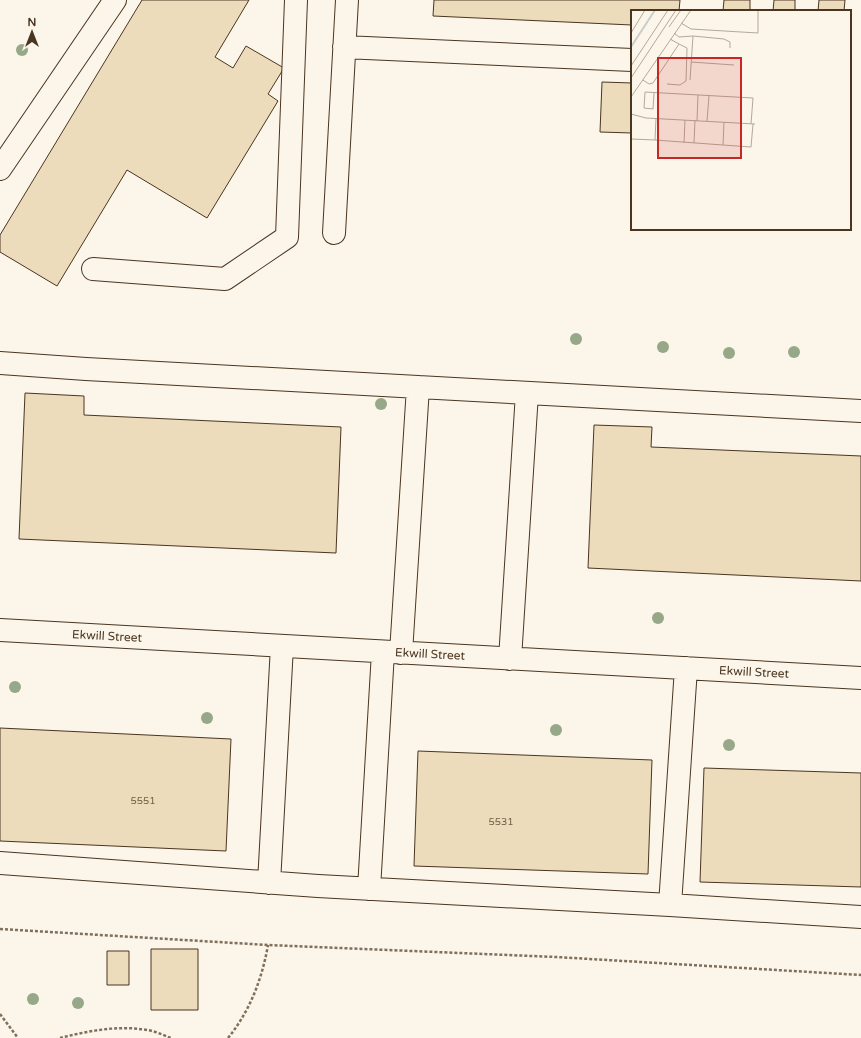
<svg xmlns="http://www.w3.org/2000/svg" width="861" height="1038" viewBox="0 0 861 1038" font-family="'Varela Round',sans-serif">
  <style>
    .building { fill: #ecdcbc; stroke: #4a3520 }
    .lines { fill: none; stroke-linecap: round; stroke-linejoin: round }
    .minor-casing { stroke: #4a3520; stroke-width: 24 }
    .path { stroke: #7f6f5c; stroke-width: 2.5; stroke-dasharray: 3 2; stroke-linecap: butt }
    .minor { stroke: #fbf6e9; stroke-width: 22 }
    .tree { fill: #96a887 }
    .labels { text-anchor: middle; dominant-baseline: central; stroke-width: 3; stroke-linejoin: round; paint-order: stroke }
    .number-label { font-size: 10px; fill: #725f47 }
    .street-label { font-size: 12px; fill: #4a3520; stroke: #fbf6e9 }
    .inset-river { fill: none; stroke: #c9cecd; stroke-width: 2 }
    .inset-road { fill: none; stroke: #b4a999; stroke-width: 1 }
    .view { fill: #c62828; fill-opacity: 0.15; stroke: #c62828; stroke-width: 2 }
    .inset-edge { fill: none; stroke: #4a3520; stroke-width: 2 }
  </style>
  <rect width="100%" height="100%" fill="#fbf6e9"/>
  <path class="building" d="M142,0h107l-34,57 18,11 13,-22 38,22 -16,26 10,7 -71,117 -80,-48 -70,116 -57,-34v-17z
    M434,0h246l-1,11h-47v14l-199,-9z
    M724,0h26v11h-27z
    M774,0h21v11h-22z
    M819,0h26l-1,11h-26z
    M602,82l30,1v50l-32,-1z
    M25,393l59,3v19l257,12 -5,126 -317,-14z
    M594,425l58,2 -1,20 210,9v125l-273,-13z
    M0,728l231,11 -5,112 -226,-10z
    M418,751l234,9 -4,114 -234,-8z
    M704,768l157,5v114l-161,-5z
    M151,949h47v61h-47z
    M107,951h22v34h-22z"/>
  <g class="lines">
    <g class="minor-casing">
      <path id="minor" d="M344,47l288,13
        M0,169l115,-169
        M334,233l13,-233
        M93,269l132,10 62,-42 9,-237
        M0,363l86,6 775,42
        M0,630l861,48
        M401,653l17,-266
        M510,659l17,-266
        M0,863l318,23 352,19 16,-237
        M269,883l13,-237
        M369,889l14,-237
        M670,905l191,12"/>
    </g>
    <path class="path" d="M0,929l268,16 288,12 305,18
      M0,1014l18,24
      M60,1038c28,-7 58,-13 87,-8 8,1 16,5 24,8
      M228,1038c22,-27 34,-59 40,-93"/>
    <use href="#minor" class="minor"/>
  </g>
  <g class="tree">
    <circle cx="22" cy="50" r="6"/>
    <circle cx="576" cy="339" r="6"/>
    <circle cx="663" cy="347" r="6"/>
    <circle cx="794" cy="352" r="6"/>
    <circle cx="729" cy="353" r="6"/>
    <circle cx="381" cy="404" r="6"/>
    <circle cx="658" cy="618" r="6"/>
    <circle cx="15" cy="687" r="6"/>
    <circle cx="207" cy="718" r="6"/>
    <circle cx="556" cy="730" r="6"/>
    <circle cx="729" cy="745" r="6"/>
    <circle cx="33" cy="999" r="6"/>
    <circle cx="78" cy="1003" r="6"/>
  </g>
  <g class="labels">
    <g class="number-label">
      <text x="143" y="801">5551</text>
      <text x="501" y="822">5531</text>
    </g>
    <g class="street-label">
      <text transform="translate(107 636) rotate(3)">Ekwill Street</text>
      <text transform="translate(430 654) rotate(3)">Ekwill Street</text>
      <text transform="translate(754 672) rotate(3)">Ekwill Street</text>
    </g>
  </g>
  <g transform="translate(631 10)">
    <rect width="220" height="220" fill="#fbf6e9"/>
    <path class="inset-river" d="M0,37l24,-37"/>
    <path class="inset-road" d="M50,13l10,6 67,4v-23M38,17l12,-17M0,23l14,-23M43,23l5,4 14,-1 -3,44M62,26l31,3 6,3v6M60,52l43,3M0,56l37,-56M0,68l45,-68M12,70l6,4 4,-1 26,-39 -9,-5M36,74l13,1 6,-4 1,-33 -8,-4M23,83l-1,16 -9,-1 1,-16 108,6 -2,26M0,87l60,-87M0,104l15,4 109,6M66,111l1,-26M76,111l2,-25M0,129l24,1 1,-22M24,130l68,5 1,-23M53,133l1,-23M63,133l1,-23M92,135l28,2 2,-23"/>
    <path class="view" d="M27,48h83v100h-83z"/>
    <rect width="220" height="220" class="inset-edge"/>
  </g>
  <g transform="translate(32 32)" stroke="#fbf6e9" stroke-width="3" paint-order="stroke">
  <path d="M0-3L7 15L0 10L-7 15Z" fill="#4a3520"/>
  <text y="-6" font-size="11" font-weight="bold" text-anchor="middle" fill="#4a3520">N</text>
  </g>
</svg>
